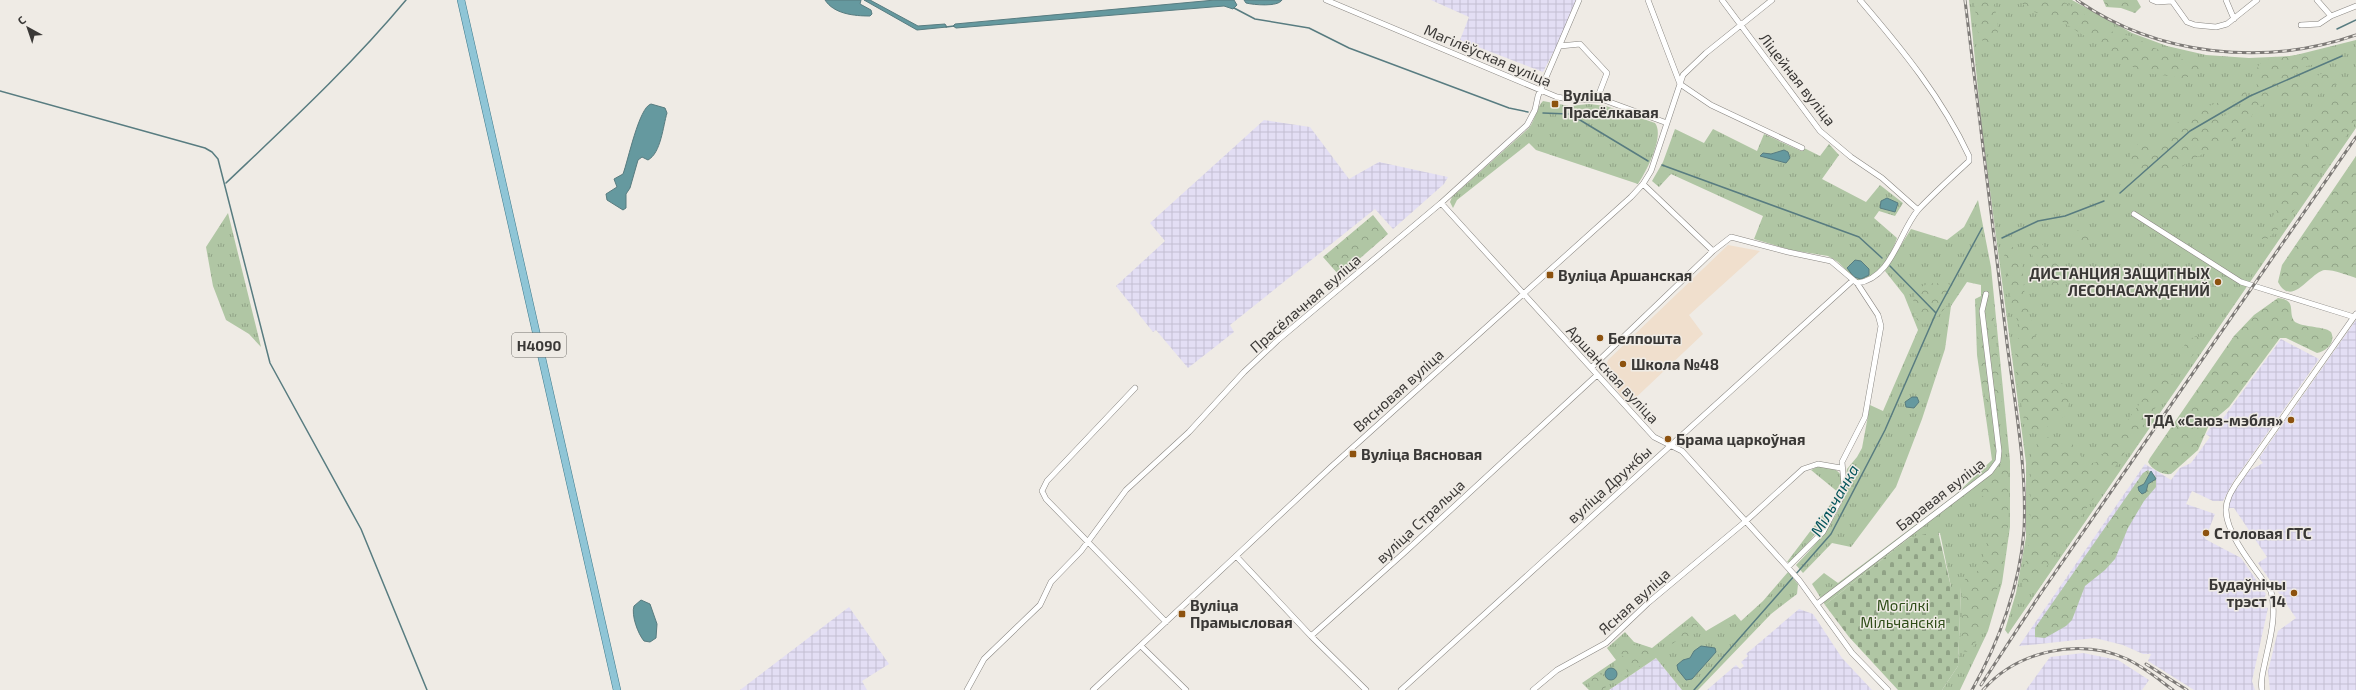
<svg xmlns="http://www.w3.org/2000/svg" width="2356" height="690" viewBox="0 0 2356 690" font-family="'Exo 2',sans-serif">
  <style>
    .industrial { fill: url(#industrial-grid) }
    .education { fill: #f0dfcd }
    .grass { fill: url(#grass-tufts) }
    .forest { fill: url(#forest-crowns) }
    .cemetery { fill: url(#cemetery-stones) }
    .water { fill: #65999f; stroke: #587c80 }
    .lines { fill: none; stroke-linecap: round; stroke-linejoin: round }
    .stream { stroke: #587c80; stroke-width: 1.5 }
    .minor-casing { stroke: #888580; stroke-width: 6 }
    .major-casing { stroke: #417b8c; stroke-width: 8 }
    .minor { stroke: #fff; stroke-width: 5 }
    .major { stroke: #8fc5d6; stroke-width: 7 }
    .rail-casing { stroke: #7d7a77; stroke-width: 3 }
    .rail { stroke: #efebe5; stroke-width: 1.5; stroke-dasharray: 4.5; stroke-linecap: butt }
    .poi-dot { fill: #8d520f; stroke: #efebe5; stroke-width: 1.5 }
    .labels { text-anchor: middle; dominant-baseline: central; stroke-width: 3; stroke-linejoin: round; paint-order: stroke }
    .shield { fill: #efebe5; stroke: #706e6a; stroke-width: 1 }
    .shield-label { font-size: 14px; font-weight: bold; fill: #3a3836 }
    .street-label { font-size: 15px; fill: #3a3836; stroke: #efebe5 }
    .poi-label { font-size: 15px; font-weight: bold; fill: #3a3836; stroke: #efebe5; text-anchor: start }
    .park-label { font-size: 15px; fill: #304d19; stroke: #efebe5 }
    .water-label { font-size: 16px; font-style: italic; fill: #05555c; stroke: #efebe5 }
  </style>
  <defs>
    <pattern id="industrial-grid" width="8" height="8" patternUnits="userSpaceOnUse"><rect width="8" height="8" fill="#e3def4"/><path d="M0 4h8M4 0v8" fill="none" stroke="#c4bfd2"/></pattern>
    <pattern id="grass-tufts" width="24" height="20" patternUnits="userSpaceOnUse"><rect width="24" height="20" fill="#b0c6a4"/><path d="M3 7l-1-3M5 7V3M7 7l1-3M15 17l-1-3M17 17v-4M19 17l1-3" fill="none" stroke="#90a286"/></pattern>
    <pattern id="forest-crowns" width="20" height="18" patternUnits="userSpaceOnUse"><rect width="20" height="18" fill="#b0c6a4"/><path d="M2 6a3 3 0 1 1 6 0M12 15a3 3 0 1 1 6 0" fill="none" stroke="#90a286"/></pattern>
    <pattern id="cemetery-stones" width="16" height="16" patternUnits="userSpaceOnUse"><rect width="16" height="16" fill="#b0c6a4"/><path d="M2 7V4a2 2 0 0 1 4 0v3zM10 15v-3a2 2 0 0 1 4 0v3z" fill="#90a286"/></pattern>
  </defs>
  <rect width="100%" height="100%" fill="#efebe5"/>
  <path class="industrial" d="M1431,0h145l-10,28 -23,44 -83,-32 9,-23z
    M1264,120l46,7 39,52 30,-17 69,15 -4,7 -51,45 -18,-20 -145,116 4,7 -46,36 -32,-38 -3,2 -37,-46 49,-45 -15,-18z
    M2356,320v370h-86l-2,-19 10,-40 18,-13 -38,-55 9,-6 -33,-49h-6l1,-4 3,-9 17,-24 14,-8 -4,-5z
    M2281,339l38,20 -86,123 -10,19h-10l-21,-10 -6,13 29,10 -10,25 36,19 25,36 -5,12 7,2 -16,73 3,9h-61l-46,-29 3,-7h-8l-20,-9 -28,-7 -76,8 126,-182 26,16 9,-12 11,-5 19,-26 -4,-3 11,-16 4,3z
    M849,607l40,57 -27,17 5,9h-127z
    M1799,609l14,5 29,44 30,32h-165l29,-25 4,4 4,-3 -3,-4 7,-6 -2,-2z
    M2083,653l35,7 31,20 -7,10h-116l24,-33z
    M1656,658l26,32h-73z"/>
  <path class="education" d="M1728,245l32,6 -71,64 14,19 -75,71 -24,-33 4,-12z"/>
  <path class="grass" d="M1969,0h103l60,33 35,13 39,9 43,3 43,-2 64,-16v88l-348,506 -3,-4 11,-37 10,-56v-74l-44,-333z
    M1543,101l26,5 20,-2 17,2 49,17c10,13 -9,49 -17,61l-102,-34 -7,-7 -72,57 -4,8 -3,-6 2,-5 77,-69c6,-8 9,-23 14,-27z
    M1675,129l29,14 9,-14 44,22 7,-17 37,17 3,-3 16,8 9,-12 10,11 -17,24 44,23 14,-17 23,18 -8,13 -16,-5 -5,7 23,20c-5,16 -21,45 -41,42l-18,-18 -10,-6 -37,-6 -37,-11 9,-23 -92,-42 -12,13 -7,-6 11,-19z
    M1978,200l13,67 19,194v66l-8,56 -14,48 -28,59h-18l16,-24 3,-79h-10l-11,-54 -31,5 -84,67 -13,-21 12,-11 14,10 117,-88 37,-35 -15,-105 -2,-56 6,-3v-11l-14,-3 -16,24 -6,43 -23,70 -26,68 -45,60 -19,-4 -29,30 -7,-8c22,-23 41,-44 50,-75 2,-7 -1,-14 1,-21l10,-12 5,-9 8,-43 13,6 35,-81 -14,-35 -19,-24 26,-42 36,11 17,-13z
    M228,213l33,134 -12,-13 -23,-14 -13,-34 -7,-39z
    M1819,466c4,1 11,1 15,3 32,16 -32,81 -44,93h-3l52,-69 -28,-23z
    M1788,572l10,12 -1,10 -26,20 -73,76h-16l-26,-32 -47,32h-20l-7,-7 34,-23 -9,-12 18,-16 9,10 18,6 40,-32 14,15 29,-17 6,7 22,-20z"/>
  <path class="forest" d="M1974,0h19c2,11 14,46 -9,43l-6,-10z
    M2017,0h44l52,32 21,5 38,20 26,6 2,8 -7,5 -11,2 -41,-6 -83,-53 -24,-7z
    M2103,0h34l4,7 -6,6 -14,-5 -15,-1z
    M2320,51l10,3 -1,7 -31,7 -4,7 4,6c16,4 24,-15 39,-9l3,8 -7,8 -31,14 -16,-5 -19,5 -13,9 -8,18 -13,12 -29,12 -31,19 -14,2 -23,-5 -4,-3 -3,-4 2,-10 9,-10 7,-2 14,3 18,-22 10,-2 22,-14 18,-6 13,-13 5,-1 2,4c-6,15 -32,15 -36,26l7,2c13,-4 32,-15 36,-29 3,-9 -4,-18 6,-26 6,-4 47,-8 58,-11z
    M2356,75v47l-71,101 -18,16h-5l1,-7 28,-45 2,-16 16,-21 -1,-10 -11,-7 1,-8 11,-11 28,-17 8,-15z
    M2356,156v122c-9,-3 -21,-8 -31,-8 -14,1 -33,39 -47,12l4,-17z
    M1373,215l15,19 -46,40h-4l-15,-17z
    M2082,230l5,1 4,7 -3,5 -5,4 -5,-1 -8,-10 4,-5z
    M2035,239l4,1 25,34 -1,9 -9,5c-11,-5 -23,-31 -24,-43z
    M2009,246l6,2 7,16 3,35 19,66 4,7 14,11 8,17 -4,15 -30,19 -8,-2 -3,-6 -11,-64 6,-35 -8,-20 -8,-51z
    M1947,283l7,5c0,13 -21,39 -34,35 -10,-10 -10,-32 5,-38 7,-3 15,-1 22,-2z
    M2278,298c20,2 9,15 17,24 11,6 29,4 36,10 5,10 -4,19 -14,21l-31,-15h-6l-51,69 -19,16 -12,27 -27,24c-8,1 -19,-4 -23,-12l2,-4 84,-122 20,-21z
    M1986,313l5,1 3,4 8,87 -2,6 -5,3 -5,-3c-7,-10 -15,-73 -12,-85 1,-5 4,-10 8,-13z
    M2196,336l5,3 -1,6 -12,17 -7,-1c-5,-9 7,-22 15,-25z
    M2168,371l3,1 3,5 -3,8 -139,203 -5,4 -4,-1 -1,-7 8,-49 1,-78c5,-23 26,-26 43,-11 4,4 6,11 11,15 4,3 8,2 12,1l63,-86z
    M2002,465l6,5c4,55 -3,118 -30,167 -3,6 -5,14 -13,15l-3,-2 -2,-6 4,-63c4,-8 12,-7 17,-13 3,-5 2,-11 3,-15 6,-27 14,-28 -1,-57l-10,-1 -3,-4z
    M2148,470l8,7v10l-12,14 -16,27 -13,31 -10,11 -20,16 -13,34 -6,6 -21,12 -10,-1v-9l108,-155z
    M1696,623l3,5 -9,10 -10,1 -10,6 -5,-2c3,-13 21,-16 31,-20z
    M1619,644h4l-1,5 2,2 10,-6 18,5 2,6 -34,24 -1,-4 8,-6 -2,-3 -9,2 -2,-3 2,-3 6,1 3,-3 -1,-4 -8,-5v-5z
    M1589 683a9 9 0 1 1 18 0a9 9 0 1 1-18 0Z"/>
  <path class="cemetery" d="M1938,531l13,56h10l-3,79 -16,24h-44l-49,-53 -24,-32 84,-67z"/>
  <path class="water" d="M825,0h36l-1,4 11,6 1,4 -2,2c-16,0 -36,-2 -45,-16z
    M864,0h6l48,26 27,-2 2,3 -30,3z
    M1215,0h19l3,5 -4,4 -9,-3 -268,22 -3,-2 2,-2z
    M1244,0h38c-4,7 -28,5 -36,3z
    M651,104l14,4 2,5c-4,13 -6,40 -19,47l-6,-3 -4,3 -8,28 -4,6v14l-3,2 -16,-10 -1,-6 11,-7 -3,-8 9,-5c5,-13 16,-67 28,-70z
    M1784,150l4,2 2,6 -4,5 -26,-7 3,-3 8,1z
    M1887,198l11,5 -3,9 -15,-4 1,-7z
    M1855,260l6,1 8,8v6l-8,4 -7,-2 -7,-9z
    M1912,397h5l2,5 -5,6 -8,-1 -1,-5z
    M2151,471l5,8 -8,5 -2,8 -4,2 -3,-3 -1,-4 6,-3z
    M641,600l9,4 7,20 -1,14 -6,4 -6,-1c-6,-7 -13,-26 -10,-35z
    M1701,646l14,2 1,4 -24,27 -6,1 -8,-10 -1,-5 6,-5 7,-2 4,-7z
    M1605 674a6 6 0 1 1 12 0a6 6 0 1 1-12 0Z"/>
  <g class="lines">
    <path class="stream" d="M1234,8l21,11 54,9 40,20 160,60 19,4
      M946,27l8,-1
      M2337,29l19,-9
      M0,91l205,57 7,4 6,7 52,204 91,166 66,161
      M1543,113l26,1 6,3 73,44
      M1662,165l197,72 23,21
      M226,183c62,-59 125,-117 180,-183
      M2120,193l70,-62 60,-35 92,-40
      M2002,238l36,-17 27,-5 39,-15
      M1890,266l46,47
      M1694,690l137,-156 54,-104 51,-117 46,-85"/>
    <g class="minor-casing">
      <path id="minor" d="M1326,0l231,97 11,2 36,1 63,23
        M1648,0l32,84
        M1722,0l98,131 31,26 31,21 36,32
        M2152,0l5,2 15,-1 15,21 8,3 21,2 11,-3 30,-24
        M2226,0l8,19
        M2331,16l25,-10
        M2301,25l18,-1 12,-8 -14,-16
        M1560,46l20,-2 27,29 -10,26
        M1680,84l31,21 91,43
        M1643,184l70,67
        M1441,203l213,234 28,14 117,129 53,73 36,37
        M2134,214l107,68 113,35
        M1857,283c35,-4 42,-51 61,-73 16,-17 34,-33 51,-49v-5c-27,-58 -67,-107 -109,-156
        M1591,368l122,-117 18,-14 57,15 43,9 26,22 21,32 3,11 -16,91 -23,45 2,23 -3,13 -18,34 -35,35
        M1135,388l-88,93 -5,10 4,8 120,123
        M1236,556l75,80 55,54
        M1817,604l173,-132 8,-11 1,-10 -17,-140 4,-17
        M1311,636l94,-84 192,-177
        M1141,646l45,44
        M967,690l17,-31 56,-54 11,-23 30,-31 45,-61 63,-58 55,-60 34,-32 163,-137 86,-78 8,-15 3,-14 41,-96
        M1093,690l238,-223 300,-270 12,-13 8,-13 32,-96 23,-22 66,-53
        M1401,690l451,-409
        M1533,690l24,-20 49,-27 42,-40 98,-82 57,-52 15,-5 23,4
        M2262,690c-2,-9 1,-18 3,-28 5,-23 12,-47 6,-71 -14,-20 -45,-56 -45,-81 0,-10 5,-18 10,-26l120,-170"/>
    </g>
    <g class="major-casing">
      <path id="major" d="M461,0l156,690"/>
    </g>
    <use href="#minor" class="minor"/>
    <use href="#major" class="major"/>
    <g class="rail-casing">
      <path id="rail" d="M1965,0c13,115 29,229 42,343 8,62 20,125 17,187 -4,55 -25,112 -52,160
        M2077,0c80,56 188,67 279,35
        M2146,664l41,26
        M1981,685l60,-92 315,-456
        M1983,690c34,-39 96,-53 144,-31 17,8 31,20 46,31"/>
    </g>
    <use href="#rail" class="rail"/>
  </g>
  <g class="poi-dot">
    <rect x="1551" y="100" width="8" height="8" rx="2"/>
    <rect x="1546" y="271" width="8" height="8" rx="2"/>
    <circle cx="2218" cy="282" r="4"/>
    <circle cx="1600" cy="338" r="4"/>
    <circle cx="1623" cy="364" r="4"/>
    <circle cx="2291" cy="420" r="4"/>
    <circle cx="1668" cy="439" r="4"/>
    <rect x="1349" y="450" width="8" height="8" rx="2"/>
    <circle cx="2206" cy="533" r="4"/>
    <circle cx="2294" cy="593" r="4"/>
    <rect x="1178" y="610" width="8" height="8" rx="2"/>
  </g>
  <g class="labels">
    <rect class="shield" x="512" y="333" width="54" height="24" rx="3"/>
    <g class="shield-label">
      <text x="539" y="345">Н4090</text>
    </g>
    <g class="street-label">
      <text transform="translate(1488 55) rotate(23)">Магілёўская вуліца</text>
      <text transform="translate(1798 79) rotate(52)">Ліцейная вуліца</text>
      <text transform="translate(1305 303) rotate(-41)">Прасёлачная вуліца</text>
      <text transform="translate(1613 374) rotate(47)">Аршанская вуліца</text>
      <text transform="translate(1398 390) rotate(-42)">Вясновая вуліца</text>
      <text transform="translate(1609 484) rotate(-42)">вуліца Дружбы</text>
      <text transform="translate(1940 494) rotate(-38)">Баравая вуліца</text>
      <text transform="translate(1420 521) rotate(-43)">вуліца Стральца</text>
      <text transform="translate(1634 601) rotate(-42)">Ясная вуліца</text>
    </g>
    <g class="poi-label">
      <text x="1563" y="95">Вуліца<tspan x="1563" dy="17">Прасёлкавая</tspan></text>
      <text x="2210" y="273" text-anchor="end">ДИСТАНЦИЯ ЗАЩИТНЫХ<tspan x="2210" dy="17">ЛЕСОНАСАЖДЕНИЙ</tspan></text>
      <text x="1558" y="275">Вуліца Аршанская</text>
      <text x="1608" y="338">Белпошта</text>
      <text x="1631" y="364">Школа №48</text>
      <text x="2283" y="420" text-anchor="end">ТДА «Саюз-мэбля»</text>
      <text x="1676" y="439">Брама царкоўная</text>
      <text x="1361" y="454">Вуліца Вясновая</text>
      <text x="2214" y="533">Столовая ГТС</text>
      <text x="2286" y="584" text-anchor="end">Будаўнічы<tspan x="2286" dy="17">трэст 14</tspan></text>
      <text x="1190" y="605">Вуліца<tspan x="1190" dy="17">Прамысловая</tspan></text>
    </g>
    <g class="park-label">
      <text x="1903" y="605">Могілкі<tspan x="1903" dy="17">Мільчанскія</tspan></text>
    </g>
    <g class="water-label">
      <text transform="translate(1834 500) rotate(-60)">Мільчанка</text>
    </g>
  </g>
  <g transform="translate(28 28) rotate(320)" stroke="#efebe5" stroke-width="3" paint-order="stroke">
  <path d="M0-3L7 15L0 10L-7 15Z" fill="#3a3836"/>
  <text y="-6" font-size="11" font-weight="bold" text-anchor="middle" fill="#3a3836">С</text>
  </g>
</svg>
